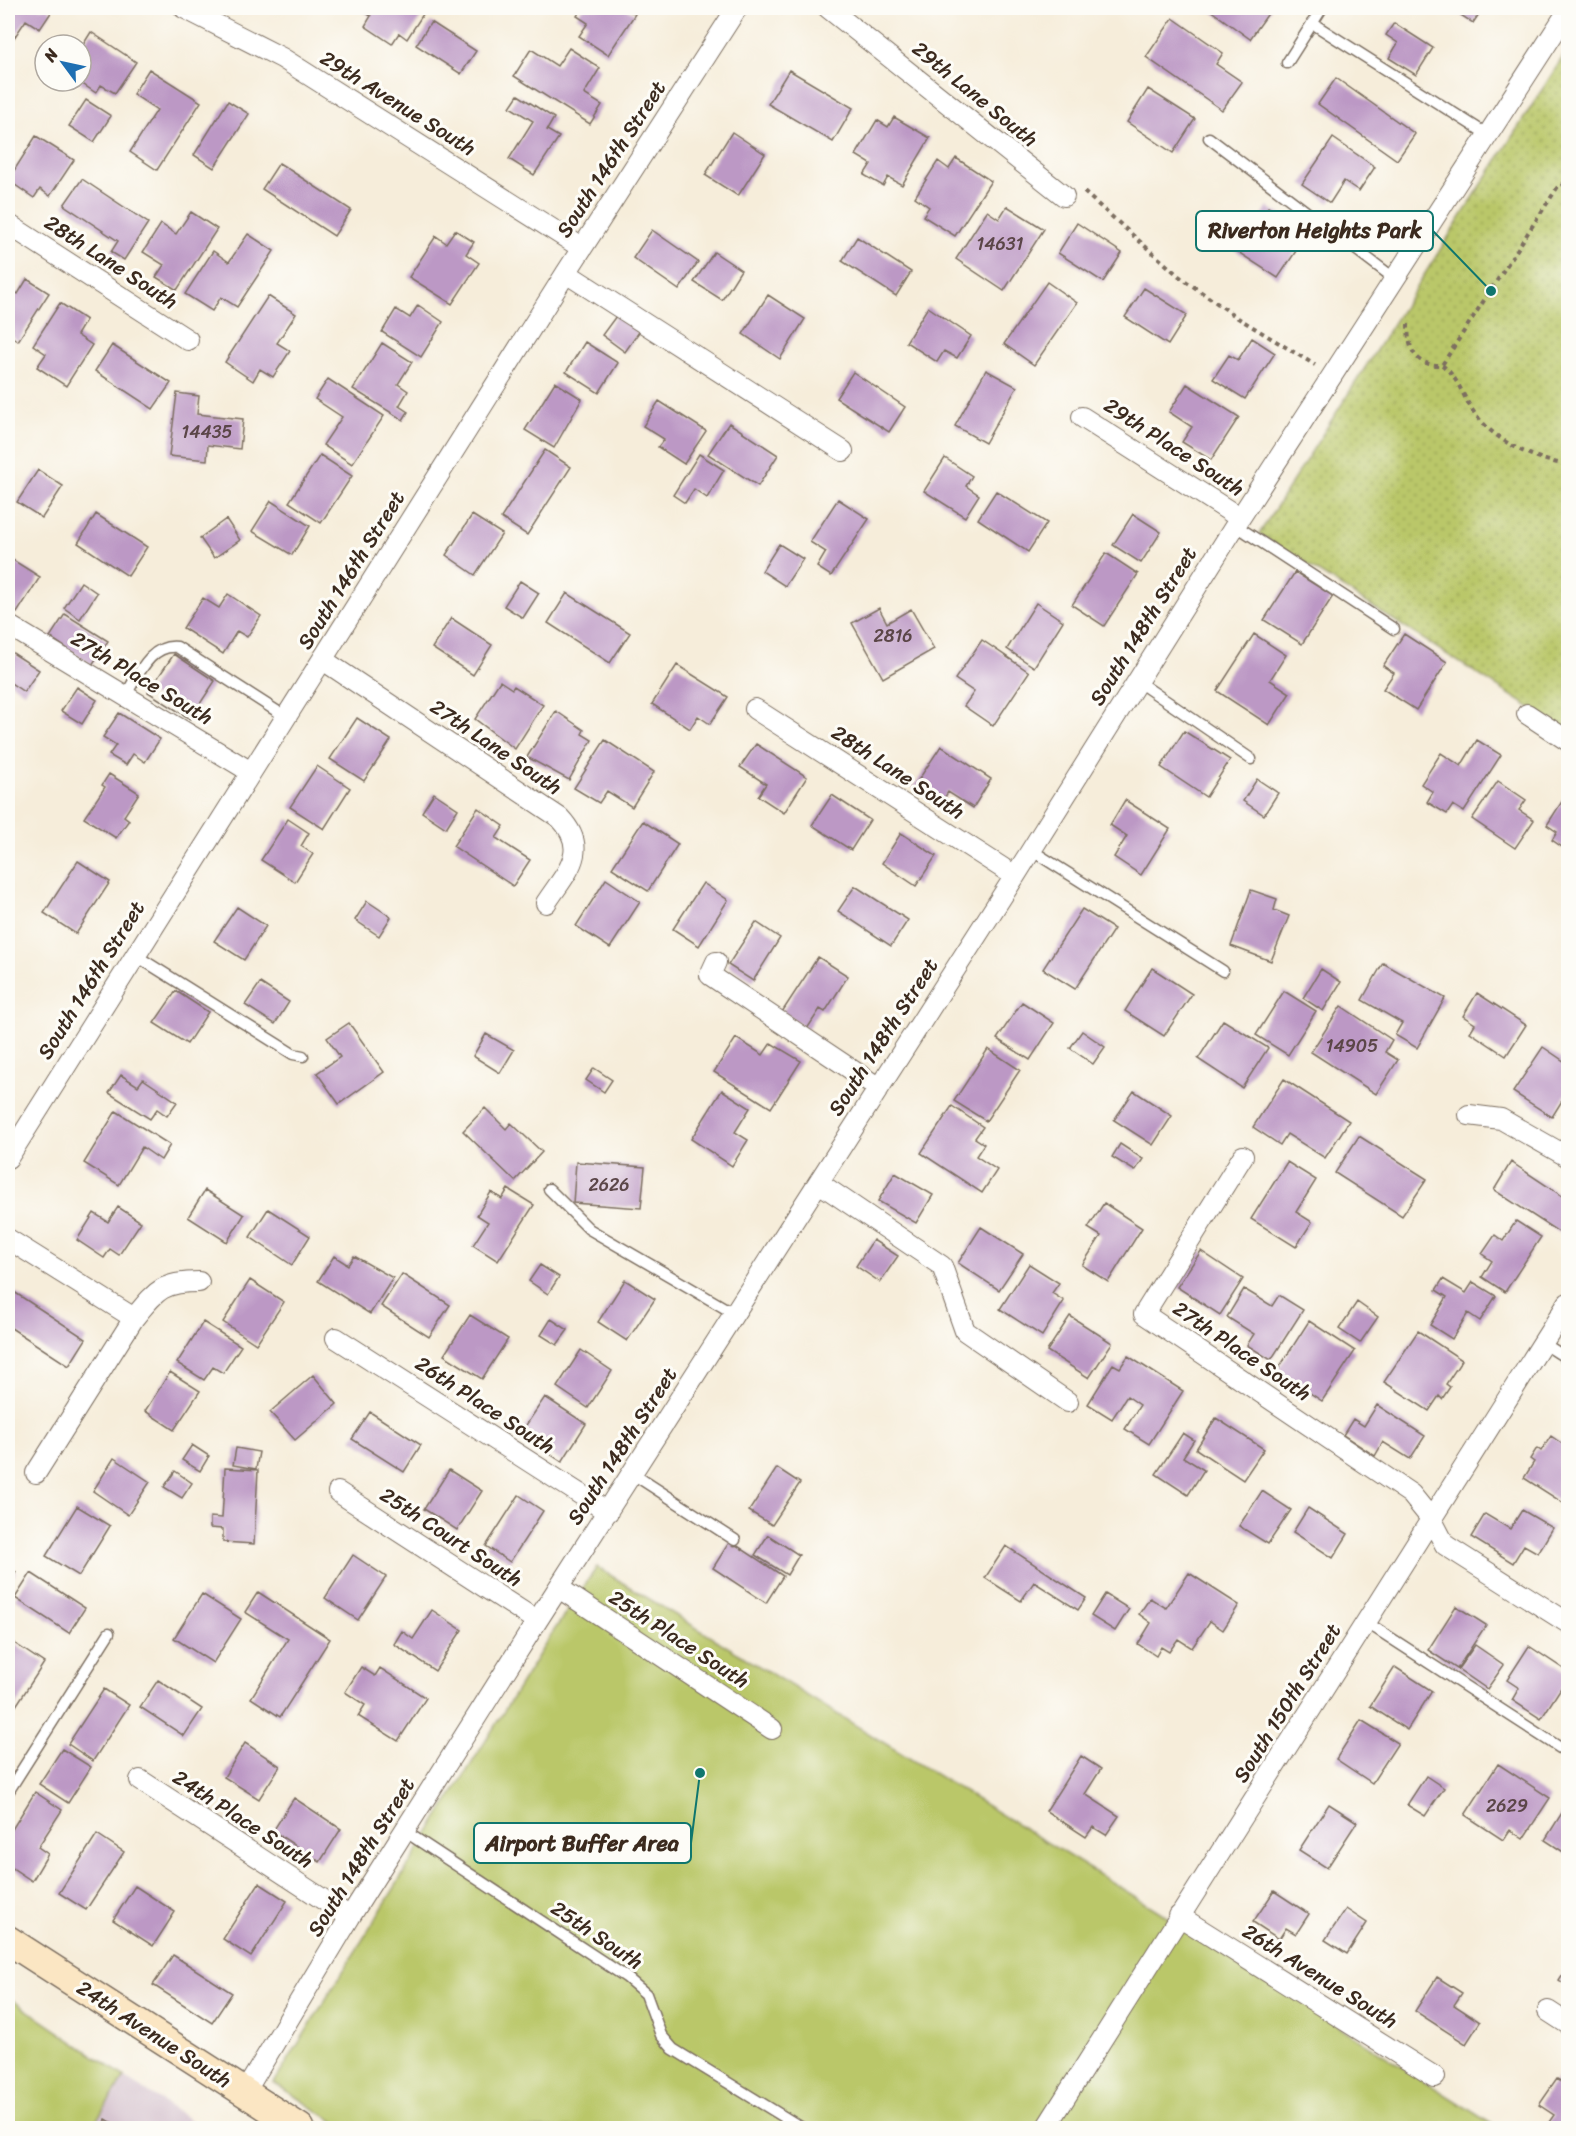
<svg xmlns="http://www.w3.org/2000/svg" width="1576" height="2136" viewBox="0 0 1576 2136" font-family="Sriracha,sans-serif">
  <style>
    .industrial { fill: #d1bdcb }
    .grass { fill: #bac769; stroke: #7a7844; stroke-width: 1.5 }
    .park { fill: url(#park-dots); stroke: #7a7844; stroke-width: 1.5 }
    .building { fill: #bc98c5 }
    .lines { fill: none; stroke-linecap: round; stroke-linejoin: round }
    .lane-casing { stroke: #7c6e60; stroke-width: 13 }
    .street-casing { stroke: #7c6e60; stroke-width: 22 }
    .secondary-casing { stroke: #7c6e60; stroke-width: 31 }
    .path { stroke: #7c6e60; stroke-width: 4; stroke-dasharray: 4.5 4.5; stroke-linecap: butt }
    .lane { stroke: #fff; stroke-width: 10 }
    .street { stroke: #fff; stroke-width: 20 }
    .secondary { stroke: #fbe6c3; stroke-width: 28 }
    .labels { text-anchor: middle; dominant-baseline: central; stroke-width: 6; stroke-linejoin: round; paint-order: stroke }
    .number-label { font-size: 18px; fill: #5b4648 }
    .street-label { font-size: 21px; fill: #3b2a1e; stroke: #fdfcf7 }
    .leader { fill: none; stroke: #0f766e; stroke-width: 2 }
    .callout-dot { fill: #0f766e; stroke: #fdfcf7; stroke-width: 2 }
    .callout { fill: #fdfcf7; stroke: #0f766e; stroke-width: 2 }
    .callout-label { font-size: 22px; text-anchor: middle; font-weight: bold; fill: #3b2a1e }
  </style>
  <defs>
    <pattern id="park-dots" width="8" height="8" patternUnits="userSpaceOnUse" patternTransform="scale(1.5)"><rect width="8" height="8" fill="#bac769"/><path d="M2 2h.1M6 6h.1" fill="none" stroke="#98a256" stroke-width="1.8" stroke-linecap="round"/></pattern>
  </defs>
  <rect width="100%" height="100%" fill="#fdfcf7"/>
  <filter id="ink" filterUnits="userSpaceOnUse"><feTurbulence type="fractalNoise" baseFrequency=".0167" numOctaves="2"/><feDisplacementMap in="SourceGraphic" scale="12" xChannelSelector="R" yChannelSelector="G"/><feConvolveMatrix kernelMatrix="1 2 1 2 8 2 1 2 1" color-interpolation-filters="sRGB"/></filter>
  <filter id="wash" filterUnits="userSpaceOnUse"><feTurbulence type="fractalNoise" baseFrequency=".008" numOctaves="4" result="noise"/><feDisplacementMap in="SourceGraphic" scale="24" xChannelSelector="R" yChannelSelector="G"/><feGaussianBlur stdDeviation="1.35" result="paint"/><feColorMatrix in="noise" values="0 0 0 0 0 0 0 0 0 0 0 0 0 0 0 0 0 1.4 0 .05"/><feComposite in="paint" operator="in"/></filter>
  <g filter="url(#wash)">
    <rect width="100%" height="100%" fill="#f6edda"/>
    <path class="industrial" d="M8,1997l117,80 77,51h-194z"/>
    <path class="grass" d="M597,1567l560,343 341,218h-1154l-70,-45 277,-448z
      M8,1997l117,80 -34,51h-83z"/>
    <path class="park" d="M1568,49v683l-309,-198z"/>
    <g id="blocks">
      <path class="building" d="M8,8h38l6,3 -12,18 -14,-9 -14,21 -4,-3z
        M358,8h69l-20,31 -8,-6 -7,11 -27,-18 6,-10z
        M582,8h43l10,6 -27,41 -29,-19 9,-13 -11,-7z
        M1212,8h60l-22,31 -40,-29z
        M1450,8h33l-10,15z
        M1173,18l50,35 -7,11 26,18 -20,28 -76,-53z
        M431,22l45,29 -15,23 -45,-29z
        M1394,23l39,25 -17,27 -27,-17 9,-15 -12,-8z
        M91,32l45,30 -21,31 -14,-8 -5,8 -18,-12h3v-33z
        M569,48l31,20 -16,26 18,11 -12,19 -76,-48 17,-27 26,17z
        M149,69l52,33 -44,68 -27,-18 27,-42 -24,-16z
        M789,70l64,38 -20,34 -65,-38z
        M1336,78l79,56 -18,26 -79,-56z
        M1148,89l47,30 -22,34 -46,-31z
        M518,95l36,23 -7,12 12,7 -25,38 -25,-16 24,-38 -23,-14z
        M86,100l25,16 -17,26 -25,-16z
        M228,101l21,13 -35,54 -20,-13z
        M894,117l36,21 -28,47 -14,-8 -5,9 -19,-11 7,-11 -15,-9 21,-35 11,7z
        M732,132l33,22 -27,42 -33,-21z
        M36,136l38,24 -24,36 -10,-7 -6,9 -26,-18z
        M1333,138l42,29 -16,24 -15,-10 -14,22 -28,-19z
        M956,158l35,23 -36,55 -32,-20 6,-9 -14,-10 23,-36 11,8z
        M279,163l72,47 -17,26 -72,-47z
        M82,179l66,44 -24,37 -13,-8 7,-11 -54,-36z
        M1007,206l37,23 -40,62 -48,-32 31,-48 12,8z
        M1268,207l27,17 -10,15 13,9 -20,30 -54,-35 7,-12 15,10z
        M191,212l26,17 -40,61 -21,-13 8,-12 -21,-13 18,-28 15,10z
        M1077,223l45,30 -19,29 -45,-29z
        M455,230l19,12 -8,12 13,9 -27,41 -43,-27 27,-41 10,7z
        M652,230l46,32 -19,28 -46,-32z
        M248,234l26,17 -37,56 -16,-10 -9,14 -27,-17 28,-43 16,11z
        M857,237l54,35 -15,24 -54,-35z
        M714,252l27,18 -19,30 -28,-18z
        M27,279l22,14 -31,48 -10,-7v-47l10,7z
        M1047,282l30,21 -43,62 -30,-21z
        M1144,288l43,27 -19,30 -43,-28z
        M768,295l37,24 -25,40 -37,-25z
        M268,296l28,18 -19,29 13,8 -17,26 -13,-8 -7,12 -28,-19z
        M60,303l26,17 -9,15 15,10 -26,41 -29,-19 9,-13 -13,-9z
        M418,305l25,17 -22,35 -39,-25 14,-23 14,9z
        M928,307l43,29 -14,22 -13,-7 -7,11 -31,-20z
        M616,316l23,16 -14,20 -23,-17z
        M1252,338l23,15 -30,46 -32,-20 16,-24 9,5z
        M585,342l33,21 -19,30 -33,-21z
        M382,343l30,19 -14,22 10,7 -9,15 9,6 -5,8 -50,-31z
        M112,345l59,38 -18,26 -58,-38z
        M986,370l31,17 -32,56 -30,-17z
        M853,372l52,35 -16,25 -53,-34z
        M328,379l56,37 -32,48 -29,-19 19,-28 -27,-18z
        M555,382l27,17 -28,49 -29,-18z
        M1187,384l52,33 -28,43 -29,-18 10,-15 -23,-15z
        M177,393l22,3 -2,18 46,5 -3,30 -32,-4 -1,15 -38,-4z
        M659,401l47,30 -22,33 -26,-17 6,-8 -21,-13z
        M729,423l49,32 -20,31 -50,-32z
        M545,450l26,17 -44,68 -26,-17z
        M699,454l25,16 -17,28 -13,-9 -9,14 -12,-8z
        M320,455l32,21 -31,47 -32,-21z
        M945,458l27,18 -6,10 13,9 -14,22 -41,-26z
        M38,470l25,16 -21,32 -25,-16z
        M996,491l51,32 -19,29 -50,-33z
        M838,499l31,20 -38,57 -14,-9 9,-15 -16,-10z
        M271,501l39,25 -18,29 -40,-24z
        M96,514l51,33 -19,29 -50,-33z
        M1133,514l28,18 -20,31 -28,-18z
        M472,515l30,19 -27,41 -29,-20z
        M226,519l14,21 -26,18 -14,-20z
        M779,544l24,15 -18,27 -23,-15z
        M1106,553l32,21 -34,52 -32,-21z
        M8,557l32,20 -23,36 -9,-6z
        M1295,572l38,24 -31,48 -38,-24z
        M520,581l19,12 -16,25 -19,-12z
        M81,582l16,11 -17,26 -16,-11z
        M567,593l63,40 -20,30 -62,-40z
        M228,594l33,22 -14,21 -10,-6 -14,23 -40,-26 20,-30 16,10z
        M1036,603l27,18 -29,46 -27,-18z
        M879,608l8,15 24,-14 23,40 -51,29 -31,-55z
        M65,614l43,27 -16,24 -42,-28z
        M451,618l41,27 -19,30 -41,-27z
        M1254,634l32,21 -16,25 20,13 -21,32 -52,-34z
        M1404,634l43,28 -31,48 -33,-21 11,-16 -11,-7z
        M982,640l47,32 -36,54 -29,-20 10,-14 -19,-13z
        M8,650l31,20 -15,22 -16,-11z
        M174,654l41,27 -25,38 -42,-27z
        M677,665l51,32 -18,27 -12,-8 -8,13 -38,-25z
        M500,681l12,8 2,-3 29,19 -28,44 -40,-30z
        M77,687l20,13 -15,24 -21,-13z
        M556,711l28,19 -2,4 10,6 -23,40 -42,-23z
        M119,713l41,26 -15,23 -12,-8 -7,11 -17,-10 7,-10 -13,-8z
        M357,718l34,22 -27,41 -34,-22z
        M1184,731l46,29 -24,37 -45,-30z
        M605,740l49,32 -22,35 -25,-16 -8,12 -25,-15z
        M1477,740l24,15 -37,57 -11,-7 -6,9 -20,-12 6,-10 -12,-8 20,-31 20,13z
        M756,744l51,33 -23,36 -26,-17 8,-12 -26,-17z
        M941,746l50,33 -18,29 -25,-16 -8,13 -27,-17z
        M317,766l33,22 -26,41 -34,-22z
        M109,774l30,19 -15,23 5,4 -13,18 -32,-20 21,-31 -3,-2z
        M1257,779l21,14 -14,22 -21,-14z
        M1498,781l28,19 -7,10 15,10 -19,28 -43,-29z
        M1568,792v59l-16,-11 5,-8 -10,-7z
        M434,793l24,16 -12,19 -24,-16z
        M832,795l38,25 -19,30 -39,-25z
        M1125,800l45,29 -29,46 -27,-18 13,-21 -17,-11z
        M478,808l26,18 -8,12 34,22 -17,26 -60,-40z
        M288,819l21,14 -8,13 12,8 -18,28 -34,-22z
        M643,821l35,23 -30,47 -36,-23z
        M901,833l35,23 -20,30 -34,-23z
        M78,861l32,21 -34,52 -32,-21z
        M606,879l34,23 -30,46 -34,-22z
        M703,883l25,17 -29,46 -26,-17z
        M855,886l53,34 -17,26 -53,-35z
        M1251,890l26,9 -3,11 15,6 -18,45 -40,-15z
        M367,901l24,16 -12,19 -24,-16z
        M237,907l29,19 -22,34 -30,-19z
        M1082,909l32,20 -39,60 -32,-20z
        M756,922l24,16 -27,43 -25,-16z
        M818,957l30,19 -23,36 -5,-3 -13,20 -25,-17z
        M1383,963l62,35 -28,50 -22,-13 7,-12 -40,-23z
        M1152,968l40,26 -28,42 -39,-25z
        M1321,969l20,13 -18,29 -20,-13z
        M260,983l29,19 -14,22 -30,-19z
        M176,991l32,21 -21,32 -33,-21z
        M1284,991l32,20 -28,44 -32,-20z
        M1477,993l49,32 -20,31 -36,-24 5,-8 -12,-8z
        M1022,1002l32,21 -24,37 -33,-21z
        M1341,1006l51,34 -7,12 13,8 -22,34 -65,-42z
        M1223,1020l45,28 -26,40 -44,-29z
        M349,1023l35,49 -45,32 -22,-31 23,-16 -13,-19z
        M1082,1031l23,16 -12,17 -23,-16z
        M486,1034l28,16 -14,23 -27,-17z
        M736,1038l27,17 8,-12 30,18 -30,47 -57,-36z
        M1543,1047l25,17v27l-16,26 -39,-25z
        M988,1049l32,21 -34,51 -32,-20z
        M594,1068l18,12 -8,12 -18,-12z
        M121,1075l17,11 5,-7 34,23 -10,14 -10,-7 -7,10 -41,-26z
        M1284,1079l65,42 -24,37 -38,-24 -7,11 -27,-18z
        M722,1090l28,18 -15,24 13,8 -16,26 -41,-27z
        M1134,1091l38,25 -19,29 -39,-25z
        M952,1106l31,21 -8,11 9,6 -8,12 21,14 -15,23 -61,-40z
        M485,1108l21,21 5,-6 31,29 -27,29 -52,-50z
        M116,1111l54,34 -9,15 -19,-13 -23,38 -35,-22z
        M1359,1136l68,43 -25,37 -67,-43z
        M1120,1144l23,15 -8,12 -23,-14z
        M576,1162l69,5 -4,41 -68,-5z
        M1287,1162l29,18 -20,32 16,10 -16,25 -45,-28z
        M1511,1162l57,38v20l-8,13 -66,-43z
        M895,1173l38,22 -17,28 -38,-22z
        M508,1189l26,16 -36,56 -25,-16 15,-23 -11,-7 14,-23 11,7z
        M205,1190l39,25 -17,27 -39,-25z
        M1104,1203l38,25 -34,54 -26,-17 19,-29 -13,-8z
        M118,1207l23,15 -22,33 -9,-6 -6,9 -27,-18 17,-27 14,9z
        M268,1209l42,27 -18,29 -42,-28z
        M1516,1221l25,16 -36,55 -23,-15 10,-16 -10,-7 13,-19 8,6z
        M981,1227l42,27 -24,36 -41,-27z
        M873,1240l25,16 -18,26 -24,-16z
        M1201,1251l42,28 -23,36 -43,-28z
        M334,1256l14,9 6,-9 39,22 -23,36 -52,-33z
        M1029,1264l30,19 -7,10 12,8 -22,35 -42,-27z
        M540,1265l19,12 -11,17 -19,-13z
        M402,1274l48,31 -21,32 -48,-31z
        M1443,1279l23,14 7,-11 23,14 -16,25 -12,-8 -16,26 -22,-14 17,-28 -11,-7z
        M250,1280l34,22 -28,42 -33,-22z
        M625,1280l30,19 -28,42 -29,-19z
        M1244,1289l28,17 7,-11 24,15 -32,50 -24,-15 7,-11 -27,-17z
        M11,1290l75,49 -17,27 -61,-40v-31z
        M1357,1302l21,15 -18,26 -21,-14z
        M470,1315l38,24 -26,40 -38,-24z
        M1070,1316l42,27 -23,35 -42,-27z
        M551,1319l17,11 -11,15 -16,-10z
        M1309,1321l46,30 -33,50 -45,-30z
        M203,1322l38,24 -18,27 -10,-6 -9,13 -27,-17z
        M1418,1331l44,29 -16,24 4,3 -8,12 -3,-3 -10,15 -45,-29z
        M581,1350l31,21 -24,37 -31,-21z
        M1128,1356l55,35 -34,53 -24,-15 15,-24 -13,-9 -15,23 -24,-15 25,-40 7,4z
        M170,1372l30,19 -26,39 -29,-19z
        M313,1375l24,29 -42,36 -25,-28z
        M545,1397l41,27 -24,38 -42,-28z
        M1377,1405l48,31 -15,23 -27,-17 -8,14 -32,-21 10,-16 11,7z
        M370,1412l51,33 -17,27 -52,-33z
        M1216,1418l48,31 -21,31 -47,-31z
        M1183,1433l11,7 -11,17 21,13 -16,25 -32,-21z
        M1551,1436l17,12v46l-5,9 -39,-25 10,-16 -4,-3 7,-11 4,3z
        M192,1445l17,11 -9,15 -18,-11z
        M236,1448l23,4 -3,17 -23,-4z
        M114,1458l36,24 -22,33 -35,-24z
        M225,1468l33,2 -4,74 -31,-2v-13l-13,-1v-11l12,1z
        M777,1468l23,15 -28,42 -23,-14z
        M449,1470l33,21 -25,39 -33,-21z
        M175,1471l17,12 -10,15 -18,-11z
        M1262,1491l29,19 -23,34 -29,-18z
        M519,1495l24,16 -33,51 -24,-16z
        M77,1506l33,20 -31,50 -33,-20z
        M1308,1508l40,26 -15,24 -40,-26z
        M1522,1510l31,18 -15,25 -14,-8 -11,18 -42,-26 14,-23 25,15z
        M768,1535l31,20 -12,20 -32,-20z
        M730,1541l53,35 -17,27 -53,-35z
        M1006,1546l80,52 -8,12 -44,-28 -13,19 -36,-23z
        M353,1555l33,22 -28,43 -33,-22z
        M8,1567l8,5 -8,13z
        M31,1573l54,35 -16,25 -54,-35z
        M1189,1573l50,32 -16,25 -13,-9 -18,27 -14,-9 -9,13 -8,-5 -5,9 -18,-12 13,-21 -12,-9 11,-16 16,10z
        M258,1592l72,47 -50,78 -29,-19 37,-59 -43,-27z
        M202,1594l39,25 -28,44 -39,-25z
        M1105,1594l24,15 -14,22 -24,-15z
        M1456,1606l30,19 -29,44 -29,-19z
        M432,1610l30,20 -27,41 -41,-27 8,-13 11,8z
        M8,1639l36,24 -30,46 -6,-4z
        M1475,1645l29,20 -17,24 -29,-20z
        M1529,1646l39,26v5l-27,42 -29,-19 7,-12 -12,-8z
        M361,1667l14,9 5,-8 46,30 -28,43 -40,-25 7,-11 -20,-13z
        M1395,1667l37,24 -25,39 -37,-24z
        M158,1680l44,29 -18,27 -44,-29z
        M104,1689l25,16 -36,56 -25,-17z
        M1361,1720l37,23 -26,40 -36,-24z
        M245,1743l35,23 -21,33 -35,-22z
        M62,1749l29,18 -23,36 -29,-19z
        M1081,1756l20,13 -16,25 34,22 -13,19 -13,-8 -7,10 -40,-26z
        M1498,1764l52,34 -27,41 -13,-9 -7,10 -38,-25z
        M1426,1776l18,12 -19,28 -18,-11z
        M35,1792l27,18 -24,37 10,7 -16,27 -24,-16v-29z
        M294,1798l47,31 -21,33 -47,-31z
        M1329,1804l28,18 -30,46 -28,-18z
        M1565,1808l3,2v45l-23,-15z
        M97,1834l27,18 -38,58 -27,-17z
        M259,1883l28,18 -36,56 -28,-18z
        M135,1886l40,26 -22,34 -40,-26z
        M1274,1891l35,23 -13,20 -10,-6 -7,11 -26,-17z
        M1346,1909l21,14 -20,31 -22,-14z
        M173,1955l59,38 -20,30 -59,-38z
        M1568,1966v20l-9,-6z
        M1437,1977l25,16 -8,12 26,17 -14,22 -51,-33z
        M1557,2079l11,7v42h-15l-6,-3 7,-10 -15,-10z
        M106,2119l15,9h-21z"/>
    </g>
  </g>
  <g filter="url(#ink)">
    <use href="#blocks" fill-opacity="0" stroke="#7c6e60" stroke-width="1.5"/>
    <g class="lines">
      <g class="lane-casing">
        <path id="lane" d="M1312,23l176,112
          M1287,63l35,-55
          M1209,138l186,141
          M1235,525l159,104
          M1137,681l114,78
          M125,696c13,-20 25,-52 52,-49l109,70
          M1031,850l192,121
          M135,955l158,99 10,2
          M549,1189l40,40 146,85
          M1543,1343l25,16
          M633,1474l102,66
          M1366,1622l202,131
          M8,1792l101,-159
          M406,1832l220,145 20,17 15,41 12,14 129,79"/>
      </g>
      <g class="street-casing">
        <path id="street" d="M184,8l98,50 300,190
          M828,8l236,188
          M8,224l180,116
          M566,273l277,178
          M1082,417l158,101
          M8,625l243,147
          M323,660l237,158c31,33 6,54 -14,85
          M755,709l260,167
          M1527,714l41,27
          M716,962l-6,13 169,113
          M1469,1115l32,4 67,38
          M1243,1156l-99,158 267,180 21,26 13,25 123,78
          M8,1158l558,-885 171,-265
          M819,1183l123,83 23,65 103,71
          M8,1239l126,79c23,-28 28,-36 65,-36
          M336,1338l272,174
          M36,1473l98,-155
          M338,1492l199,129
          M559,1588l213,141
          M140,1780l210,137
          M1179,1916l256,161
          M1548,2011l20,13
          M245,2092l105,-175 187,-296 478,-745 225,-358 328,-507
          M1046,2128l522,-825"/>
      </g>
      <g class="secondary-casing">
        <path id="secondary" d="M8,1940l292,188"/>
      </g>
      <path class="path" d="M1084,192l96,85 58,41 77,47
        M1408,324c0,26 7,42 34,41l117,-180 9,-2
        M1442,365c16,12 20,30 31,46 22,31 59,48 95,54"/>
      <use href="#lane" class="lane"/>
      <use href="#street" class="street"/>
      <use href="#secondary" class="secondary"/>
    </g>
  </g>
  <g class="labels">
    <g class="number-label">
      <text x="1000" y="244">14631</text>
      <text x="207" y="432">14435</text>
      <text x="893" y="636">2816</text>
      <text x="1352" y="1046">14905</text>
      <text x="609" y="1185">2626</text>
      <text x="1507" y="1806">2629</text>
    </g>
    <g class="street-label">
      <text transform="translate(975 94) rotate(39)">29th Lane South</text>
      <text transform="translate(398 103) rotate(32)">29th Avenue South</text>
      <text transform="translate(611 159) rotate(-57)">South 146th Street</text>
      <text transform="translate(111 262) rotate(33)">28th Lane South</text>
      <text transform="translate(1174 447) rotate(33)">29th Place South</text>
      <text transform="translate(351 570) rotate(-58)">South 146th Street</text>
      <text transform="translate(1143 626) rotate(-58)">South 148th Street</text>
      <text transform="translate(142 678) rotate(31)">27th Place South</text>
      <text transform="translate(496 747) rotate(34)">27th Lane South</text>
      <text transform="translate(898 772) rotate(33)">28th Lane South</text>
      <text transform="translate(91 980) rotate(-58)">South 146th Street</text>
      <text transform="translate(883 1037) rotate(-57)">South 148th Street</text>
      <text transform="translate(1242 1351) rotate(34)">27th Place South</text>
      <text transform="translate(485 1405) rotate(33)">26th Place South</text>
      <text transform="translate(622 1446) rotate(-57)">South 148th Street</text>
      <text transform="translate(451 1537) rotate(33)">25th Court South</text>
      <text transform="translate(679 1639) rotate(33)">25th Place South</text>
      <text transform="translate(1287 1703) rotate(-58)">South 150th Street</text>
      <text transform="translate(243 1819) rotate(33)">24th Place South</text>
      <text transform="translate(361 1857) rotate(-58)">South 148th Street</text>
      <text transform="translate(597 1935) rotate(34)">25th South</text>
      <text transform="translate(1320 1976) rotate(32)">26th Avenue South</text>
      <text transform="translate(154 2034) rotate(33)">24th Avenue South</text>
    </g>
  </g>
  <path class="leader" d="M1491 291L1433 231M700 1773L691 1843"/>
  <g class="callout-dot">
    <circle cx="1491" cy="291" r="6"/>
    <circle cx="700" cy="1773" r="6"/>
  </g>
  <g class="callout">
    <rect x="1196" y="211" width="237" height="40" rx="6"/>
    <rect x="474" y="1823" width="217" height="40" rx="6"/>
  </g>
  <g class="callout-label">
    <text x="1315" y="238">Riverton Heights Park</text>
    <text x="582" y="1851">Airport Buffer Area</text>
  </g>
  <rect width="1576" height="2136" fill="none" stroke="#fdfcf7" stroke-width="30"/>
  <g transform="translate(63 63) rotate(303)"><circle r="28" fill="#fdfcf7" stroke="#afa8a0" stroke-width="1.5"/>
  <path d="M0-4.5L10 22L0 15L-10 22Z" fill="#1f6fb2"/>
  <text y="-9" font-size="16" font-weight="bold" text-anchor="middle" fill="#3b2a1e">N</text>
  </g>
</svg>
